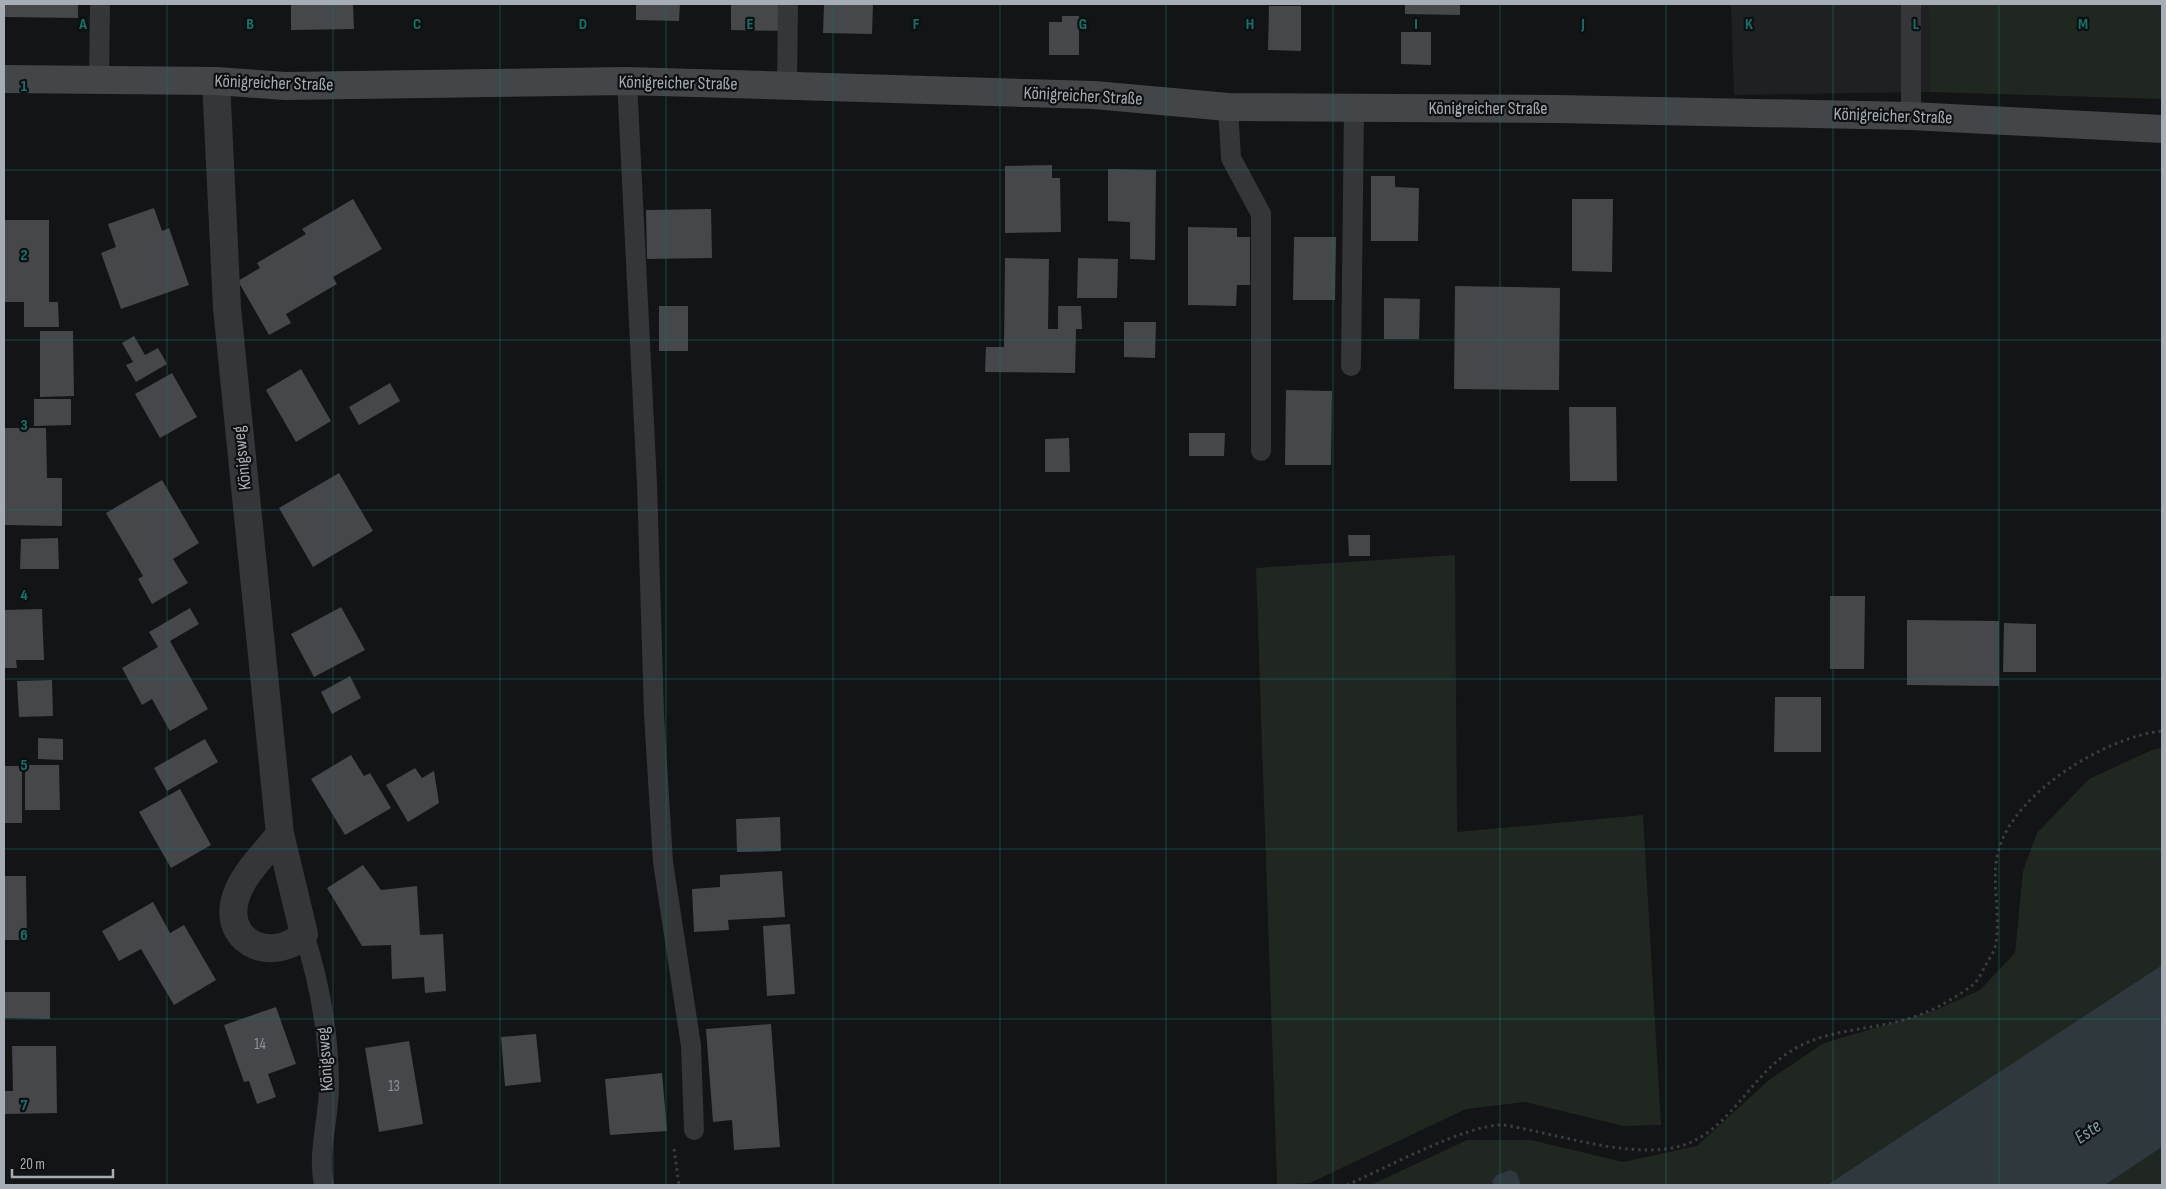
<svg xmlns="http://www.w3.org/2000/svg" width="2166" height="1189" viewBox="0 0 2166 1189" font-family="'Sofia Sans Condensed',sans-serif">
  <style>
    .built { fill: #1f2022 }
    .green { fill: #202720 }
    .water { fill: #2e383d }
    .building { fill: #45474a }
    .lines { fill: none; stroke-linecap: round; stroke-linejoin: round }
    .path { stroke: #3b3d41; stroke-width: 3; stroke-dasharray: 2.5 4; stroke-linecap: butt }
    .lane { stroke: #35363a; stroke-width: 20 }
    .street { stroke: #35363a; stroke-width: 28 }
    .secondary { stroke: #434649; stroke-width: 28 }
    .grid { fill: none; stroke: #0f766e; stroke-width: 1; stroke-opacity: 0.55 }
    .labels { text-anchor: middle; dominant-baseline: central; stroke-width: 4.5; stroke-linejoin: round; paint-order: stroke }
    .number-label { font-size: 15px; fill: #8e949a }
    .street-label { font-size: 18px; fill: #a6adb4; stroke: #0e0f10 }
    .water-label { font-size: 19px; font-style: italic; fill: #7f9fad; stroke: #0e0f10 }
    .grid-label { font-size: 16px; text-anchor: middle; font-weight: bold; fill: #0f766e; stroke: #0e0f10; stroke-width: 4.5; stroke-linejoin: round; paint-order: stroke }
  </style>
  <rect width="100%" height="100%" fill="#131415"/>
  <path class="built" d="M1731,4h198l1,88 -196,3z"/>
  <path class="green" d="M1929,4h233v95l-232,-7z
    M1455,555l2,277 186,-17 18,310 -38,1 -98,-24 -59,7 -156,74 -33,2 -21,-617z
    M2162,748v217l-335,220h-456l96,-45h64l92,22 74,-16 72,-66 55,-37 112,-33 44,-20 35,-37 8,-82 14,-38 52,-54 63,-29z
    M2162,1147v38h-57z"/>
  <path class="water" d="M2162,965v182l-57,38h-278z
    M1510,1170l6,2 5,13h-27l-2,-4 5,-6z"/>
  <path class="building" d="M4,4h74v14l-74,-1z
    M291,4h62l1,25 -63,1z
    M636,4h44l-1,17 -43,-1z
    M731,4h51v27l-51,-1z
    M824,4h49l-1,30 -49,-1z
    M1405,4h55v11l-55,-1z
    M1269,6h32v45l-33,-1z
    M1062,16h17v39h-30v-33h13z
    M1401,32h30v33l-30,-1z
    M1052,165v13h8l1,54 -56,1v-67z
    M1108,169l48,1 -1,90 -25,-1v-37l-22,-1z
    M1371,176h24v11l24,1 -1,53h-47z
    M353,199l29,50 -49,28 4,7 -51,30 5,9 -22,12 -31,-54 22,-13 -3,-5 49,-29 -4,-5z
    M1572,199h41l-1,73 -40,-1z
    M154,208l8,23 7,-3 20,57 -68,24 -20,-56 15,-6 -8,-23z
    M711,209l1,49 -65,1 -1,-49z
    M4,220h45v82h9l1,25h-35v-25h-20z
    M1188,227l49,1v9h13v48h-13l-1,21 -48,-1z
    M1294,237h42l-1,63h-42z
    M1005,258l44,1 -1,70h10v-23h23l1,23h-6l-1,44 -90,-1 1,-25h18z
    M1078,258l40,1 -1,39h-40z
    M1455,286l105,2 -1,102 -105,-1z
    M1384,298l36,1 -1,40h-35z
    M659,306h29v45h-29z
    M1124,322h32l-1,36 -31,-1z
    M40,331h33l1,65 -34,1z
    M134,336l11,19 13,-7 9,16 -31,18 -10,-17 7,-3 -11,-19z
    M301,369l30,52 -35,21 -30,-52z
    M172,373l25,44 -37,21 -25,-44z
    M390,383l10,18 -41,24 -10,-18z
    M1286,390l46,1 -1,74h-46z
    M34,399h37v26l-37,1z
    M1569,407h47l1,74h-47z
    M4,428h42l1,50h15v48l-58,-1z
    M1189,433h36l-1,23h-35z
    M1069,438l1,34h-25v-33z
    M339,473l34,58 -60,36 -34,-59z
    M162,480l37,63 -26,16 15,24 -36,21 -14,-25 5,-3 -37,-63z
    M1348,535h22v21h-21z
    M58,538l1,31h-39l1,-30z
    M1830,596h35l-1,73h-34z
    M341,607l24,43 -51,27 -23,-43z
    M190,608l9,16 -29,17 38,68 -38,22 -18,-32 -10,6 -20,-37 36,-21 -9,-15z
    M42,609l2,51h-28l1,8h-13v-58z
    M1907,620l92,1v65l-92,-1z
    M2004,623l32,1v48h-33z
    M350,676l11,22 -29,16 -11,-22z
    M52,680l1,36 -34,1 -2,-36z
    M1775,697h46v55h-47z
    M38,738l25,1v21l-25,-1z
    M205,739l13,23 -51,29 -13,-23z
    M351,755l13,21 6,-3 21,35 -46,27 -34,-56z
    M25,765h34l1,45h-35z
    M4,766h18v57h-18z
    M415,768l7,10 12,-7 5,32 -31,19 -22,-37z
    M180,789l31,56 -40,23 -32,-56z
    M780,817l1,34 -44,1 -1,-33z
    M363,865l18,25 36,-4 3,49 23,-1 3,57 -21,2 -1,-16 -32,2 -1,-34 -29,1 -35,-58z
    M782,871l3,46 -57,3 1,10 -35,2 -2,-43 28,-2v-12z
    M4,876h22l1,64h-23z
    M153,902l17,31 14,-8 32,55 -42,25 -33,-56 -22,12 -17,-30z
    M790,924l5,70 -28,2 -4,-70z
    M4,992h46v27l-46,-1z
    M276,1007l20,57 -28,10 8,23 -19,7 -8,-23 -5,1 -20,-57z
    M771,1024l9,123 -46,3 -2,-30 -19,2 -7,-93z
    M536,1034l5,48 -36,4 -4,-49z
    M409,1041l14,83 -44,8 -14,-84z
    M12,1046h44l1,67 -53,1v-23h9z
    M662,1073l5,58 -57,4 -5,-56z"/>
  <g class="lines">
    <path class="path" d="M674,1149l5,36
      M1347,1185c37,-16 120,-61 156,-60 10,1 21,4 31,6 44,9 106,28 150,14 48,-17 67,-71 110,-96 40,-23 88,-18 130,-36 16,-6 37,-19 50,-29 5,-5 8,-12 11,-18 4,-7 10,-15 11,-23 5,-31 -6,-65 3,-94 16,-57 107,-112 163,-118"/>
    <path class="lane" d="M99,81l1,-77
      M627,81l20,403 7,230 9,148 28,184 3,84
      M787,86l1,-82
      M1228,107l3,51 30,56v237
      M1911,116v-112
      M1351,366l3,-258
      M304,934c15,47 25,101 25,152 0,33 -12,67 -5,99"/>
    <path class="street" d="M216,81l11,227 53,526 24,100c-27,28 -77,13 -70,-30 5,-27 30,-49 46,-70"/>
    <path class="secondary" d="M4,79l212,2 69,5 342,-5 467,14 134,12 329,2 354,7 251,13"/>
  </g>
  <path class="grid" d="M167,4v1181M333,4v1181M500,4v1181M666,4v1181M833,4v1181M1000,4v1181M1166,4v1181M1333,4v1181M1500,4v1181M1666,4v1181M1833,4v1181M1999,4v1181M4,170h2158M4,340h2158M4,510h2158M4,679h2158M4,849h2158M4,1019h2158"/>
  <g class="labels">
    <g class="number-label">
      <text x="260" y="1044">14</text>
      <text x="394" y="1086">13</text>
    </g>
    <g class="street-label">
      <text transform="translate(274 83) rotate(2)">Königreicher Straße</text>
      <text transform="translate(678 83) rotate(1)">Königreicher Straße</text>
      <text transform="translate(1083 96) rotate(3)">Königreicher Straße</text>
      <text x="1488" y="108">Königreicher Straße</text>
      <text transform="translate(1893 116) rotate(2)">Königreicher Straße</text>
      <text transform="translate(242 458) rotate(-96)">Königsweg</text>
      <text transform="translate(325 1059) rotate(-94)">Königsweg</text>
    </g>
    <g class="water-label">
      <text transform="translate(2088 1132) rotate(-35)">Este</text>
    </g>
  </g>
  <g class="grid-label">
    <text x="83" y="29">A</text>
    <text x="250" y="29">B</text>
    <text x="417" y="29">C</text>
    <text x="583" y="29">D</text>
    <text x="750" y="29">E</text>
    <text x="916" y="29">F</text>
    <text x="1083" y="29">G</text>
    <text x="1250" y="29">H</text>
    <text x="1416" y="29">I</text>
    <text x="1583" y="29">J</text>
    <text x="1749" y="29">K</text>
    <text x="1916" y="29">L</text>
    <text x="2083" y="29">M</text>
    <text x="24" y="91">1</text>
    <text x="24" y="260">2</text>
    <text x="24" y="430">3</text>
    <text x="24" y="600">4</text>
    <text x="24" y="770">5</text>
    <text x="24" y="940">6</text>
    <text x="24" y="1110">7</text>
  </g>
  <rect width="2166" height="1189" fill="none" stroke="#a6adb4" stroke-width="10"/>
  <path d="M12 1169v8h101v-8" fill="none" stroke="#a6adb4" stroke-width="2.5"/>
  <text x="20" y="1169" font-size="15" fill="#a6adb4" stroke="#0e0f10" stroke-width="4" paint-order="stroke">20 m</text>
</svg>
